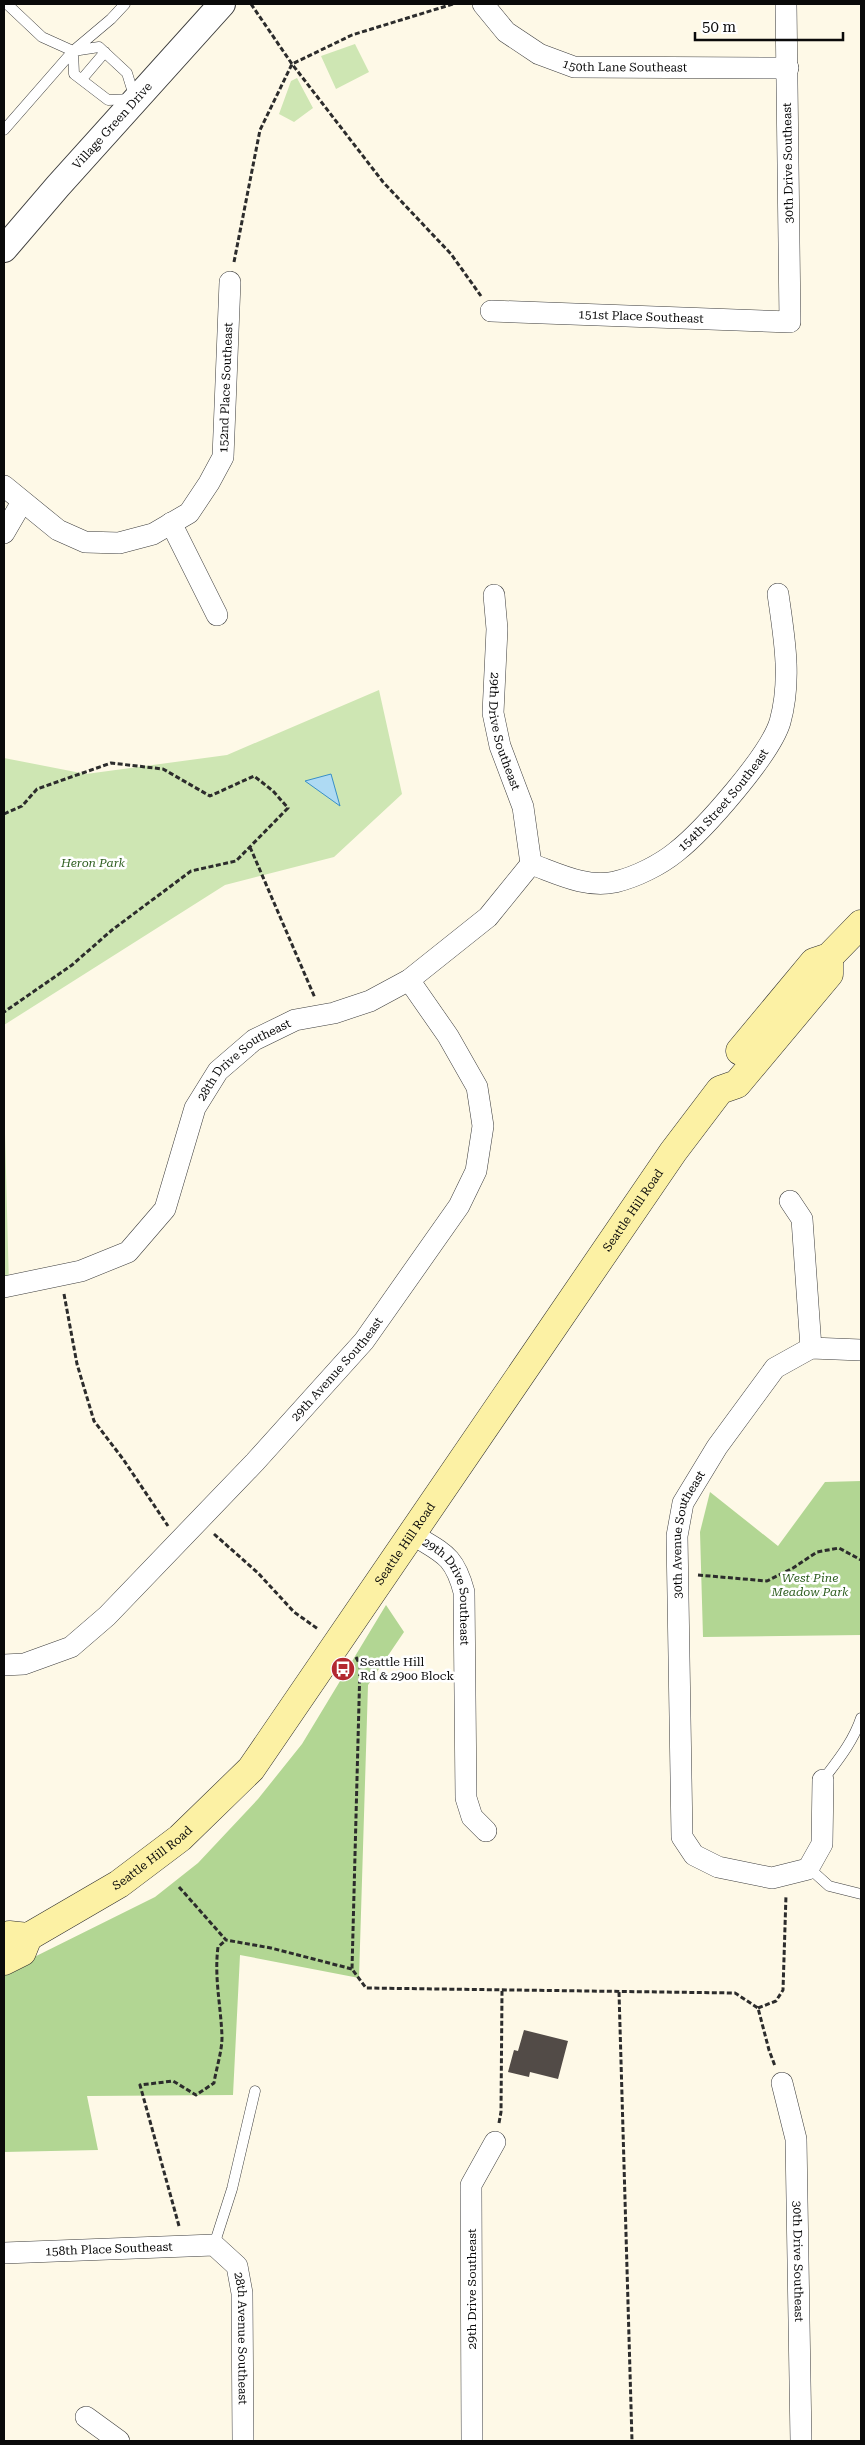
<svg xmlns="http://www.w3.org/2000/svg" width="865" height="2445" viewBox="0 0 865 2445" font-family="'Roboto Serif',serif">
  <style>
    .green { fill: #cee6b3 }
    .forest { fill: #b2d693 }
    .water { fill: #aedaf3; stroke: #388fc7 }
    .building { fill: #524b47 }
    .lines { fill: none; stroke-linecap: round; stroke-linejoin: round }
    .service-casing { stroke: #3d3d3d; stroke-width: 11 }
    .minor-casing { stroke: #3d3d3d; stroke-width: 22 }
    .tertiary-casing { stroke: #3d3d3d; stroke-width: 28 }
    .secondary-casing { stroke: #2c2c2c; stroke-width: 29 }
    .path { stroke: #2c2c2c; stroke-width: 3; stroke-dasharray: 5 2.5; stroke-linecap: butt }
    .service { stroke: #fff; stroke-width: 10 }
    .minor { stroke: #fff; stroke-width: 21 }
    .tertiary { stroke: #fff; stroke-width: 26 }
    .secondary { stroke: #fcf1a4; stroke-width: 28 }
    .labels { text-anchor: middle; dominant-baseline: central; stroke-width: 5; stroke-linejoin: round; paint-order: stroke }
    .street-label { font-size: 12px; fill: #0a0a0a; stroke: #fff }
    .park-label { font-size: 12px; font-style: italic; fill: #2c5d1e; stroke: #fff }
    .poi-label { font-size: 12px; fill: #0a0a0a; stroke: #fff; text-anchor: start }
  </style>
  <rect width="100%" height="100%" fill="#fef9e7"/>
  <path class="green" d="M355,44l14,28 -33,17 -15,-33z
    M297,78l16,30 -19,14 -15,-8 12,-33z
    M379,690l23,104 -68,63 -109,28 -221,140v-267l82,16 141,-19z
    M4,1095l5,192h-5z"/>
  <path class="forest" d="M861,1481v154l-158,2 -3,-105 10,-40 68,54 47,-64z
    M386,1605l18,27 -36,53 -9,293 -119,-23 -7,140 -146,1 11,54 -94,2v-180l151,-75 43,-34 60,-64 44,-55z"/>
  <path class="water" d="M331,774l9,32 -35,-25z"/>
  <path class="building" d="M524,2030l44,11 -10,38 -28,-7 -1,5 -21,-5 6,-22 4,1z"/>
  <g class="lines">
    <g class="service-casing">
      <path id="service" d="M7,4l35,33 31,14 26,-4 28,26 8,26 -27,1 -34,-26 -1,-23
        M82,79l23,-27
        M4,130l69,-79 38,-32 14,-15
        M823,1780c15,-20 30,-38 38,-62
        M809,1868l20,18 32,8
        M214,2245l18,-56 23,-98"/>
    </g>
    <g class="minor-casing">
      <g id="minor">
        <path id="s1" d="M483,4l23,28 33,22 35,13 214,1"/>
        <path id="s2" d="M491,311l299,11 -4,-318"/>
        <path id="s3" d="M4,486l54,44 27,12 34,1 34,-9 36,-21 20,-30 14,-26 7,-175"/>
        <path d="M171,523l46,92"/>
        <path d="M4,533l18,-31"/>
        <path id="s4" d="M494,595l3,34 -4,84 7,33 23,61 8,57"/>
        <path id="s5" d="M531,864c28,10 54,24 84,18 21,-5 45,-17 61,-30 28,-22 94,-97 104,-130 12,-43 4,-86 -2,-128"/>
        <path d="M790,1201l12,18 9,129"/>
        <path id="s6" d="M4,1287l77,-16 47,-19 37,-43 30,-101 23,-37 36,-31 41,-20 39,-7 36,-12 39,-21 79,-63 43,-53"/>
        <path id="s7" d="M412,1534c30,19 42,20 52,58l2,206 6,19 14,14"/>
        <path id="s8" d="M4,1665l20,-1 47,-17 36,-31 148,-154 109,-121 95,-135 17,-35 7,-45 -6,-39 -29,-51 -39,-56"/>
        <path id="s9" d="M823,1780l-1,64 -14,25 -36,9 -54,-11 -24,-12 -12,-18 -5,-301 6,-33 34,-56 58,-79 36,-20 50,2"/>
        <path id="s10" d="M782,2083l14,56 5,302"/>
        <path id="s11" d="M4,2253l210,-8 23,21 5,27 1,148"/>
        <path d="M86,2417l33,24"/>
        <path d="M472,2441l-1,-256 24,-43"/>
      </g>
    </g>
    <g class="tertiary-casing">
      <g id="tertiary">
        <path id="s12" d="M4,249l54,-63 164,-182"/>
      </g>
    </g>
    <g class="secondary-casing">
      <g id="secondary">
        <path d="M740,1051l74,-89 15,-5 32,-33"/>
        <path id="s13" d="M4,1937l5,-2 19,2 91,-53 61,-46 71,-69 422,-617 47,-62 17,-6 92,-110v-17"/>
        <path d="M4,1961l18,-9 6,-15"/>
      </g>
    </g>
    <path class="path" d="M251,4l41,60 91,118 68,72 30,42
      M234,262l26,-132 32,-66 60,-29 101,-31
      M4,814l18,-8 15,-17 74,-26 52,6 47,27 44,-20 19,15 15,17 -52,53 -45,10 -79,59 -40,35 -68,47
      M250,847l65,151
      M64,1294l13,70 17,57 29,38 45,67
      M214,1534l44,39 36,39 24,17
      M698,1575l69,6 26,-13 24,-16 22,-4 22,12
      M356,1657l4,8 -8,304 14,19 369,5 23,15 11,42 6,16
      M179,1887l47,53 45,8 81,21
      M619,1992l13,449
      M758,2008l18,-7 7,-11 3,-95
      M499,2123l2,-11 1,-121
      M179,2226l-39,-141 33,-4 23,14 18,-12c2,-14 8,-31 8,-46 -1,-31 -8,-59 -4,-90l8,-7"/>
    <use href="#service" class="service"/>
    <use href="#minor" class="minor"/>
    <use href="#tertiary" class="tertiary"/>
    <use href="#secondary" class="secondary"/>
  </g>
  <defs>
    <g id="bus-disc" transform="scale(1.25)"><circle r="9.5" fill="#b32830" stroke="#fff"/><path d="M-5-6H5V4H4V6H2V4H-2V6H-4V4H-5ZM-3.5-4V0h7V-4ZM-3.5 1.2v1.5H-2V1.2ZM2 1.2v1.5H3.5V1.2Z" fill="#fff"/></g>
  </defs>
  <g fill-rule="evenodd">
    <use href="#bus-disc" x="343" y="1669"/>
  </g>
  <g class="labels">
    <g class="street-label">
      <text stroke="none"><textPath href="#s1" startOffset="164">150th Lane Southeast</textPath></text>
      <text stroke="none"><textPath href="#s12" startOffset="164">Village Green Drive</textPath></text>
      <text transform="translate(788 163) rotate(-91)">30th Drive Southeast</text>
      <text stroke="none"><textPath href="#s2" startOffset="150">151st Place Southeast</textPath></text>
      <text stroke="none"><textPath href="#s3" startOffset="345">152nd Place Southeast</textPath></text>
      <text stroke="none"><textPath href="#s4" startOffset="138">29th Drive Southeast</textPath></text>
      <text stroke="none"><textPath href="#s5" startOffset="226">154th Street Southeast</textPath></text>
      <text stroke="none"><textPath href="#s6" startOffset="362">28th Drive Southeast</textPath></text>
      <text stroke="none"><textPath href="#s13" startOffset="982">Seattle Hill Road</textPath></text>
      <text stroke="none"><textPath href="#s8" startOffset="455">29th Avenue Southeast</textPath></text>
      <text stroke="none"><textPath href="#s9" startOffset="538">30th Avenue Southeast</textPath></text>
      <text stroke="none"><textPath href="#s13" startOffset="578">Seattle Hill Road</textPath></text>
      <text stroke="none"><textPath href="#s7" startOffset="74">29th Drive Southeast</textPath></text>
      <text stroke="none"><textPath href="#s13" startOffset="172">Seattle Hill Road</textPath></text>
      <text stroke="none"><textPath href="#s11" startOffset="105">158th Place Southeast</textPath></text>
      <text stroke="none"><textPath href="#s10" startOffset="180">30th Drive Southeast</textPath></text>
      <text transform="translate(472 2289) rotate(-90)">29th Drive Southeast</text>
      <text stroke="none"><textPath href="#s11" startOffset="314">28th Avenue Southeast</textPath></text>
    </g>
    <g class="park-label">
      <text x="93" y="863">Heron Park</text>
      <text x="810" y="1578">West Pine<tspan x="810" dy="14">Meadow Park</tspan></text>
    </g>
    <g class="poi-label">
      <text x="360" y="1662">Seattle Hill<tspan x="360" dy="14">Rd &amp; 2900 Block</tspan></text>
    </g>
  </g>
  <rect width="865" height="2445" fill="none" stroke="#0a0a0a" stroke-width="10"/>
  <path d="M695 32v8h148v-8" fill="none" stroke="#0a0a0a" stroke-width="2.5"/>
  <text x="702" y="32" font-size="15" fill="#0a0a0a" stroke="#ffffff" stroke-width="4" paint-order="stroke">50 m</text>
</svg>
